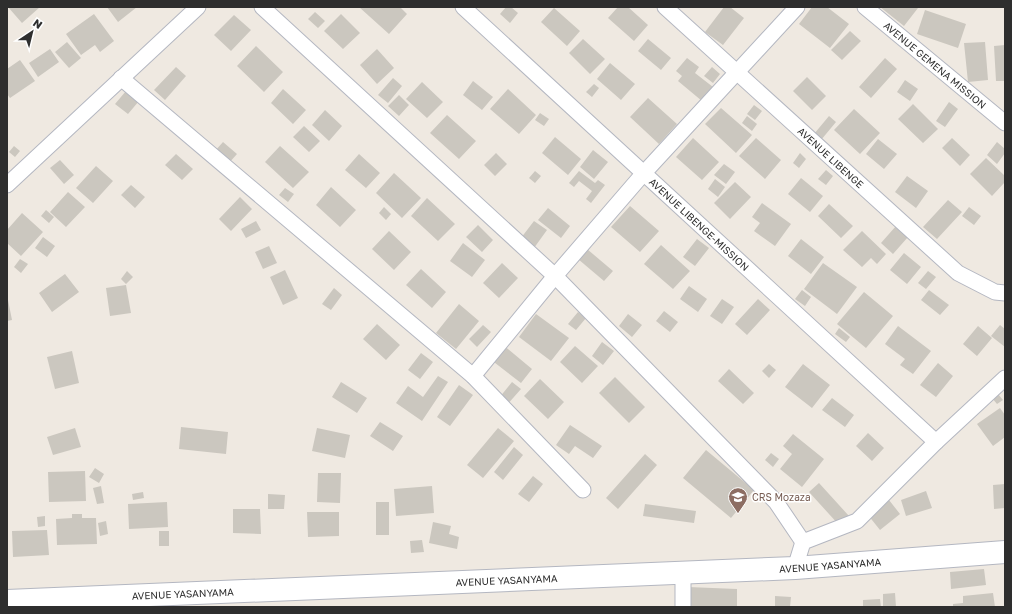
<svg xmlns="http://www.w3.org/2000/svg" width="1012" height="614" viewBox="0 0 1012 614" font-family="'Golos Text',sans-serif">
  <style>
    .building { fill: #cbc7bf }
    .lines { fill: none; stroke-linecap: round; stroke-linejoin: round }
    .street-casing { stroke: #b4b7c1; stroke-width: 17 }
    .secondary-casing { stroke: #b4b7c1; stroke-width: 24 }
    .street { stroke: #fff; stroke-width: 15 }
    .secondary { stroke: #fff; stroke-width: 22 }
    .labels { text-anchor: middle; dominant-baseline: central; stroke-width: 3; stroke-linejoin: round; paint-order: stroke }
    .street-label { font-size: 10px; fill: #2e2e2e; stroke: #fff }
    .education-label { font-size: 10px; fill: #785e54; stroke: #fff; text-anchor: start }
  </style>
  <rect width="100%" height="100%" fill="#efe9e1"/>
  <path class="building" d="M8,7h32l-18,16z
    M107,7h30l-19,15z
    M359,7h41l7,7 -18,20z
    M506,7h5l7,6 -8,10 -10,-9z
    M618,7h10l20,18 -14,16 -26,-23z
    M724,7h6l14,11 -21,27 -18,-13z
    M812,7h15l22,17 -19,24 -31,-24z
    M880,7h37l1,1 -14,18z
    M554,8l26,23 -13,15 -26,-24z
    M925,10l41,14 -8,24 -41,-14z
    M315,12l10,9 -7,7 -10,-9z
    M94,14l20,27 -14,11 -5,-7 -14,10 -15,-21z
    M341,14l19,19 -17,16 -19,-18z
    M234,15l17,15 -20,21 -17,-16z
    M850,31l11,10 -19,19 -11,-10z
    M583,39l22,20 -15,15 -21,-21z
    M648,39l23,19 -10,12 -23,-19z
    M67,42l14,16 -12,10 -14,-16z
    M985,42l3,38 -20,2 -4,-39z
    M1005,45v36h-9l-2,-35z
    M256,46l27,26 -19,20 -27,-26z
    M50,49l9,13 -21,15 -9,-14z
    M377,49l17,19 -17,16 -17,-19z
    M687,58l12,9 -4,6 18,14 -11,14 -24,-20 4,-5 -6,-5z
    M885,58l12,11 -26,29 -12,-11z
    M20,60l15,21 -25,17 -3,-4v-25z
    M610,63l25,21 -14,16 -24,-21z
    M176,67l10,9 -21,24 -11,-10z
    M712,67l8,7 -7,9 -9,-7z
    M807,77l19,19 -14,14 -19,-19z
    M393,78l9,8 -14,17 -10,-8z
    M905,80l13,9 -8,12 -13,-9z
    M473,81l20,16 -11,13 -19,-15z
    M422,82l21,20 -16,16 -21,-19z
    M594,84l5,4 -7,9 -6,-5z
    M283,89l23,21 -13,14 -22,-21z
    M508,89l28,26 -17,19 -29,-25z
    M126,91l13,10 -11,13 -13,-10z
    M399,95l10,10 -10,11 -11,-10z
    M648,98l29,26 -18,20 -29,-27z
    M949,102l9,7 -13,18 -9,-6z
    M913,104l25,25 -15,14 -25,-24z
    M754,105l8,6 -7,9 -8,-6z
    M721,108l31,27 -16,18 -31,-29z
    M854,109l26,24 -20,21 -26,-24z
    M325,110l17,16 -13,15 -17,-16z
    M540,113l9,6 -5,7 -9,-6z
    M447,115l29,26 -17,18 -29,-26z
    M747,116l10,8 -5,7 -10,-8z
    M829,116l7,6 -15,18 -7,-6z
    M304,126l16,15 -11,11 -16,-15z
    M555,137l26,22 -13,16 -26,-22z
    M693,138l26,24 -17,18 -26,-23z
    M756,138l25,22 -16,19 -26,-23z
    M952,138l18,17 -10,11 -18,-18z
    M878,139l19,15 -13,15 -18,-15z
    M223,142l14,12 -9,10 -13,-13z
    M997,142l8,7v4l-8,11 -10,-9z
    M14,146l6,5 -5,6 -6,-5z
    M280,146l29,26 -16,16 -28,-26z
    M593,150l15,12 -14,17 -14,-12z
    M496,153l11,11 -12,12 -11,-11z
    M800,153l6,6 -7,9 -6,-5z
    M176,154l17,15 -11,11 -17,-15z
    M359,154l21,19 -14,15 -21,-18z
    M986,158l19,18v6l-13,14 -22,-22z
    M60,160l14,15 -10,9 -14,-16z
    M724,164l11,8 -9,12 -12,-9z
    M96,166l17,15 -20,22 -17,-15z
    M826,170l7,6 -7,9 -8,-6z
    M535,171l6,5 -6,7 -6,-5z
    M579,171l16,12 3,-3 7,5 -14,18 -5,-4 6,-8 -13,-10 -5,6 -5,-4z
    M394,173l27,25 -19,20 -26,-25z
    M907,176l21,15 -12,17 -21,-16z
    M801,178l22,18 -13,16 -22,-18z
    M715,179l10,8 -7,10 -10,-8z
    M735,182l16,15 -21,22 -16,-16z
    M131,185l14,12 -10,11 -14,-13z
    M331,187l25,23 -16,17 -24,-22z
    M285,188l9,6 -6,8 -9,-7z
    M68,192l17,15 -19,20 -16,-15z
    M240,197l12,12 -21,22 -12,-12z
    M427,198l28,26 -17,17 -27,-25z
    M948,200l14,12 -25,27 -14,-12z
    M762,203l29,21 -16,22 -21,-15 6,-8 -8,-6z
    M829,204l24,22 -12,12 -23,-22z
    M630,206l29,25 -19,21 -29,-25z
    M384,207l7,7 -5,6 -7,-7z
    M969,207l12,9 -7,9 -12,-9z
    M548,208l22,18 -9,12 -23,-18z
    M46,210l8,7 -5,6 -8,-7z
    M22,213l21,19 -22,24 -14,-13v-13z
    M256,221l5,9 -15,8 -5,-9z
    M534,221l13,9 -13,18 -13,-10z
    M478,225l15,15 -11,12 -16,-15z
    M896,226l12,11 -15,17 -12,-11z
    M389,231l22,21 -17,18 -22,-21z
    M862,231l24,23 -9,10 -6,-6 -9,9 -19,-17z
    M43,237l12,9 -8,11 -12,-9z
    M697,239l12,9 -14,18 -12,-9z
    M801,239l23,18 -13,17 -23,-18z
    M463,243l22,17 -13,17 -22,-16z
    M661,245l29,26 -17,18 -29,-25z
    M269,246l8,17 -14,6 -8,-17z
    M587,249l26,22 -9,10 -26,-22z
    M904,253l17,14 -14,17 -17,-14z
    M20,259l8,5 -7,9 -7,-6z
    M502,263l16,15 -19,20 -16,-15z
    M823,263l34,24 -20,27 -33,-25z
    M421,269l25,23 -14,16 -26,-23z
    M285,270l13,28 -15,7 -13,-28z
    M127,271l6,6 -7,7 -5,-5z
    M928,271l8,6 -10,12 -8,-6z
    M65,274l14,18 -27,20 -13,-19z
    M126,285l5,28 -21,3 -4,-28z
    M689,286l18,13 -9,13 -18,-13z
    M334,288l8,7 -11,15 -9,-6z
    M802,290l9,7 -6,9 -10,-7z
    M929,290l20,15 -9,10 -19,-15z
    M864,292l29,24 -27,32 -29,-24z
    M7,295l5,25 -5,1z
    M722,299l12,8 -12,17 -12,-8z
    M758,299l12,11 -23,25 -12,-11z
    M459,304l20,17 -23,28 -20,-16z
    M664,311l14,11 -8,10 -14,-11z
    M578,312l8,6 -10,12 -8,-6z
    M536,314l33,24 -18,23 -32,-24z
    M628,314l14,11 -10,12 -13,-11z
    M377,324l23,21 -14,15 -23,-21z
    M483,325l8,7 -14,15 -8,-8z
    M1000,325l5,4v18l-14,-11z
    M898,326l33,25 -18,23 -13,-9 5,-6 -20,-15z
    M978,326l14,12 -15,18 -14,-12z
    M839,328l11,9 -4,5 -11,-8z
    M602,342l12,9 -11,14 -11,-9z
    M502,344l30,25 -11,14 -31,-24z
    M575,346l23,20 -16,17 -22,-21z
    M72,351l7,32 -24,6 -8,-32z
    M421,353l12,9 -13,17 -12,-9z
    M938,363l15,13 -17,21 -16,-12z
    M769,364l7,6 -7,8 -7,-7z
    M803,364l27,21 -18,23 -27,-21z
    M729,369l25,24 -11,11 -25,-23z
    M438,376l10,6 -26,39 -26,-18 12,-17 15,11z
    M615,377l30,30 -16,16 -30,-30z
    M540,379l24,23 -16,17 -24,-23z
    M341,382l26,16 -10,15 -25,-16z
    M512,382l9,7 -14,16 -8,-7z
    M459,385l14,10 -23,31 -13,-9z
    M998,394l5,6 -6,4 -5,-6z
    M832,398l22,17 -9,12 -23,-17z
    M1000,408l5,7v22l-12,9 -16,-22z
    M380,422l23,14 -10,15 -23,-15z
    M570,425l32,21 -9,12 -18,-12 -6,8 -13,-9z
    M181,427l47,5 -2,22 -47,-5z
    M75,428l6,19 -28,8 -6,-18z
    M317,428l33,7 -5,23 -33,-7z
    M498,428l16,13 -31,37 -16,-13z
    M868,433l16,15 -12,13 -16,-15z
    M793,434l31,25 -22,28 -22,-18 12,-15 -9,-8z
    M514,447l9,8 -20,25 -9,-8z
    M706,450l48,40 -23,28 -48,-40z
    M771,453l8,6 -6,8 -8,-7z
    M645,454l12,11 -39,44 -12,-11z
    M95,468l9,6 -5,9 -10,-6z
    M85,471l1,30 -37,1 -1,-30z
    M318,473h23l-1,30 -23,-1z
    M533,476l10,8 -14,18 -11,-8z
    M819,483l30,33 -10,9 -30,-33z
    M1005,484v24l-11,1 -1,-24z
    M101,486l3,17 -7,1 -4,-16z
    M432,486l2,27 -38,3 -2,-27z
    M926,491l6,17 -26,8 -5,-16z
    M143,492l1,6 -11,2 -1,-6z
    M268,494l17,1 -1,14h-16z
    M889,500l11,14 -20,16 -12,-15z
    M167,502l1,25 -39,2 -1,-25z
    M376,502h13v33h-13z
    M645,504l51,7 -2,12 -51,-7z
    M233,509h27l1,25 -28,-1z
    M307,512h32v24l-31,1z
    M72,514h10v4h14l1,26 -40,1 -1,-26 16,-1z
    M45,516v10l-7,1 -1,-10z
    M106,521l2,13 -8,2 -2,-13z
    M433,522l18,4 -2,8 10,3 -2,12 -28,-6z
    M47,530l2,25 -36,2 -1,-26z
    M159,531h10v15h-10z
    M422,540l2,12 -13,1 -1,-12z
    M984,569l2,16 -35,4 -1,-17z
    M688,587l49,2v18h-50z
    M895,593l1,14h-13v-13z
    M993,593l2,14h-42v-3l10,-1v-7z
    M775,596l16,1 -1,10h-15z
    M880,599l1,8h-18v-7z"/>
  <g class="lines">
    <g class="street-casing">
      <g id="street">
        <path d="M262,7l293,269 221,226 27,40"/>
        <path id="s1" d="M463,7l473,435"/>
        <path id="s2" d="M665,7l293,266 37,19 10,1"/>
        <path id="s3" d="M865,7l140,116"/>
        <path d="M121,78l352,298 110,114"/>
        <path d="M7,185l191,-178"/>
        <path d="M473,376l82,-100 88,-102 154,-167"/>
        <path d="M795,568l8,-26 54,-21 79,-79 69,-64"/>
        <path d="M683,572v35"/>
      </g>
    </g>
    <g class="secondary-casing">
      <g id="secondary">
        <path id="s4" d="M7,601l788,-33 210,-16"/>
      </g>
    </g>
    <use href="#street" class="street"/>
    <use href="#secondary" class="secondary"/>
  </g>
  <defs>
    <g id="school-pin" transform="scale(1)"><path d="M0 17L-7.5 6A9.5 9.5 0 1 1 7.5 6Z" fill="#8d6e63" stroke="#fff"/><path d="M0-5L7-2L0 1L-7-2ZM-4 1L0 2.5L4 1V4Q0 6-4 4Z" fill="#fff"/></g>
  </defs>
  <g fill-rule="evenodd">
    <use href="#school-pin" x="738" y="497"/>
  </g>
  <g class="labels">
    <g class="street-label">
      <text stroke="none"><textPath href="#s3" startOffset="91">AVENUE GEMENA MISSION</textPath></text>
      <text stroke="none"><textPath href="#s2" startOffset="224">AVENUE LIBENGE</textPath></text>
      <text stroke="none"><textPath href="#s1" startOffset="321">AVENUE LIBENGE-MISSION</textPath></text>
      <text stroke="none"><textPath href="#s4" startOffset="824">AVENUE YASANYAMA</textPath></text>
      <text stroke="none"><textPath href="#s4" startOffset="500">AVENUE YASANYAMA</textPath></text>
      <text stroke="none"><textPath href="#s4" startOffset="176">AVENUE YASANYAMA</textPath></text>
    </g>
    <g class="education-label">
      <text x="752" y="497">CRS Mozaza</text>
    </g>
  </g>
  <rect width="1012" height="614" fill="none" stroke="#2e2e2e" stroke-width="16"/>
  <g transform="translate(32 32) rotate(35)" stroke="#ffffff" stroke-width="3" paint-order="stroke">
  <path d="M0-3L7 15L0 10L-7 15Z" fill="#2e2e2e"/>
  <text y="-6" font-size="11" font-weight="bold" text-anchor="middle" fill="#2e2e2e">N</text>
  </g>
</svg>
